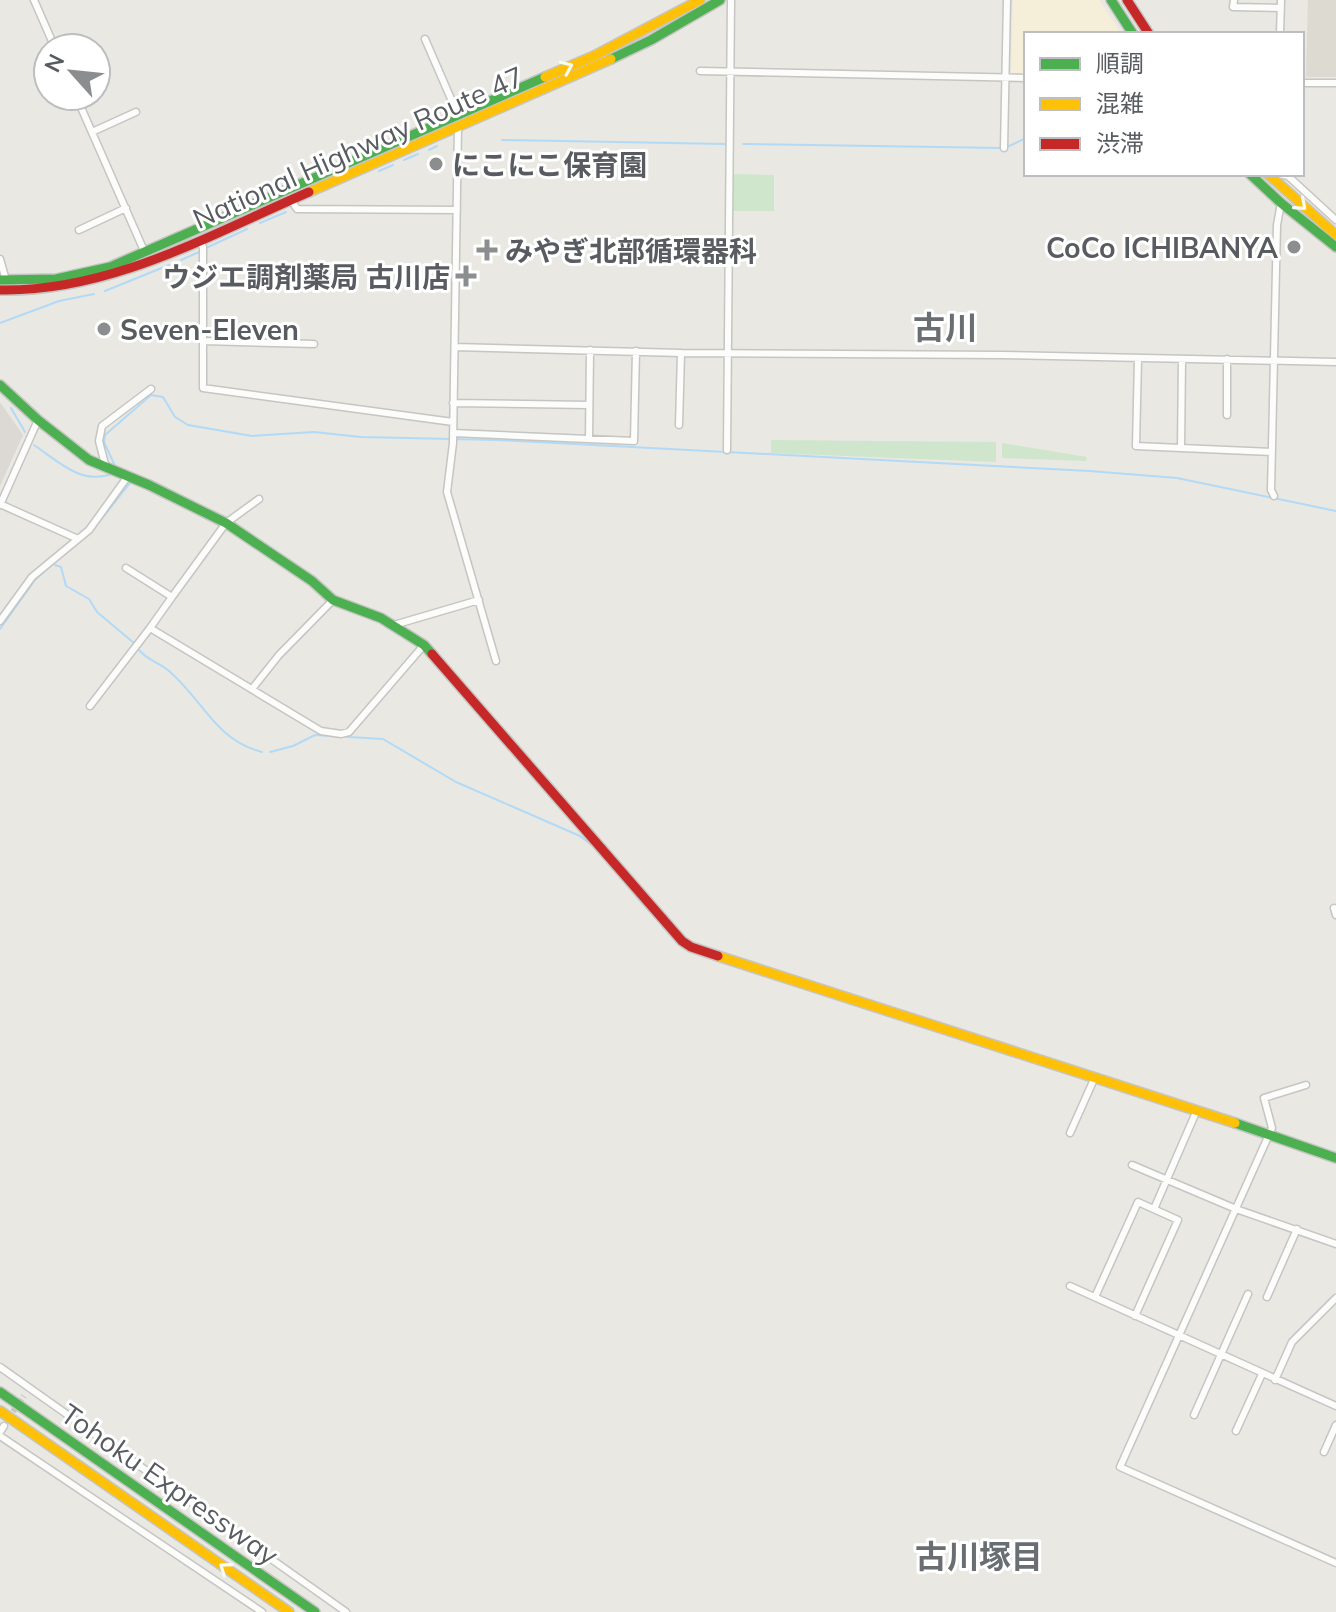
<svg xmlns="http://www.w3.org/2000/svg" width="1336" height="1612" viewBox="0 0 1336 1612" font-family="Mulish,'Noto Sans JP',sans-serif">
  <style>
    .commercial { fill: #f5eed9 }
    .industrial { fill: #dcd9d5 }
    .education { fill: #dcdad1 }
    .green { fill: #cfe6cc }
    .lines { fill: none; stroke-linecap: round; stroke-linejoin: round }
    .stream { stroke: #b2daf6; stroke-width: 2 }
    .street-tunnel { stroke: #c5c5c2; stroke-width: 6; stroke-dasharray: 6 3; stroke-linecap: butt }
    .street-casing { stroke: #c5c5c3; stroke-width: 9 }
    .fast-casing { stroke: #c5c5c4; stroke-width: 12 }
    .slow-casing { stroke: #c5c5c4; stroke-width: 12 }
    .jam-casing { stroke: #c5c5c4; stroke-width: 12 }
    .street { stroke: #fcfcfb; stroke-width: 6 }
    .fast { stroke: #4caf50; stroke-width: 9 }
    .slow { stroke: #ffc107; stroke-width: 9 }
    .jam { stroke: #c62828; stroke-width: 9 }
    .oneway { stroke: #f6fbf6 }
    .poi-dot { fill: #8b8d8e; stroke: #fff; stroke-width: 3 }
    .labels { text-anchor: middle; dominant-baseline: central; stroke-width: 6; stroke-linejoin: round; paint-order: stroke }
    .street-label { font-size: 28px; fill: #585c60; stroke: #fff }
    .poi-label { font-size: 28px; font-weight: bold; fill: #585c60; stroke: #fff; text-anchor: start }
    .quarter-label { font-size: 32px; font-weight: bold; fill: #696e72; stroke: #fff }
  </style>
  <rect width="100%" height="100%" fill="#e9e8e2"/>
  <path class="commercial" d="M1013,0h86l23,34h-96v40l-15,-1z"/>
  <path class="industrial" d="M0,402l23,33 -23,51z"/>
  <path class="education" d="M1308,0h28v77h-30z"/>
  <path class="green" d="M732,174l42,1v36h-43z
    M771,440l225,2v20l-225,-9z
    M1002,443l85,14 -1,4 -84,-3z"/>
  <g class="lines">
    <path class="stream" d="M502,140l223,4
      M743,144l258,4
      M1007,147l19,-9
      M429,150l8,-4
      M404,160l14,-6
      M379,171l14,-6
      M260,223l26,-11
      M206,248l41,-19
      M181,260l18,-8
      M105,291l64,-26
      M0,323l59,-22 35,-7
      M11,408l14,24
      M34,445c25,17 47,40 78,29
      M116,468l-12,-26 1,-7 46,-40 12,2 12,20 13,8 64,11 62,-4 47,5 136,3 593,31 87,7 159,33
      M92,531l38,-48
      M55,565l6,2 5,19 23,13 8,13 37,31
      M0,629l35,-49 18,-17
      M139,650c9,11 20,12 30,21 34,29 46,69 93,81
      M270,752l23,-6 22,-11 68,4 73,43 124,54 14,11
      M636,896l42,47"/>
    <path class="street-tunnel" d="M8,1419l16,-23"/>
    <g class="street-casing">
      <path id="street" d="M34,0l21,48
        M1234,0l-1,7 48,1
        M1280,34l1,-34
        M425,39l33,76
        M700,71l326,7
        M1302,83h34
        M76,96l69,157
        M458,126l-5,317 -6,49 49,169
        M92,132l44,-20
        M1004,148l3,-148
        M1279,174l9,2 48,44
        M291,200l6,9 160,1
        M79,230l47,-22
        M199,241l4,6v141l250,34
        M0,259l6,21
        M203,341l111,3
        M455,347l226,6 320,2 335,7
        M1138,358l-2,88 45,2 1,-89
        M453,403l136,2
        M1227,415v-56
        M679,425l2,-72
        M453,433l181,8 2,-90
        M589,439l1,-89
        M1181,448l91,4
        M727,450l4,-450
        M106,468l-7,-27 3,-15 49,-37
        M1274,496l-3,-6 6,-265 4,-22
        M0,504l78,35
        M0,505l38,-85
        M126,568l46,29 -22,31 171,103 20,3 8,-2 75,-87
        M172,597l54,-74 33,-24
        M0,621l32,-44 57,-47 39,-54
        M394,625l85,-25
        M252,689l27,-34 54,-55
        M90,706l60,-78
        M1334,908l2,7
        M1306,1085l-42,13 8,30 -152,339 216,96
        M1070,1133l25,-56
        M1132,1165l104,44 100,35
        M1154,1209l43,-99
        M1070,1286l266,120
        M1095,1297l43,-95 40,18 -43,96
        M1267,1297l30,-68
        M0,1367l346,245
        M1275,1380l17,-38 44,-44
        M1194,1415l54,-121
        M1236,1431l26,-57
        M0,1432l4,-6
        M0,1436l262,176
        M1324,1452l12,-27"/>
    </g>
    <g class="fast-casing">
      <path id="fast" d="M1111,0l22,34
        M611,59l40,-19 69,-40
        M1250,174l31,29 55,44
        M0,280l56,-1 54,-12 435,-190
        M0,385l38,35 51,40 60,25 77,38 86,58 21,19 48,18 43,27 8,9
        M1235,1123l101,35
        M0,1392l315,220"/>
    </g>
    <g class="slow-casing">
      <path id="slow" d="M545,77l49,-21 106,-56
        M1268,174l68,61
        M309,192l302,-133
        M718,956l517,167
        M0,1411l289,201"/>
    </g>
    <g class="jam-casing">
      <path id="jam" d="M1127,0l22,34
        M0,290c111,2 209,-55 309,-98
        M432,654l250,287 9,6 27,9"/>
    </g>
    <use href="#street" class="street"/>
    <use href="#fast" class="fast"/>
    <use href="#slow" class="slow"/>
    <use href="#jam" class="jam"/>
  </g>
  <defs><path id="oneway-chevron" d="M-2-3.5L2.5 0L-2 3.5" fill="none" stroke-width="1.6" stroke-linecap="round" stroke-linejoin="round" transform="scale(2)"/></defs>
  <g class="oneway">
    <use href="#oneway-chevron" transform="translate(567 67) rotate(-24)"/>
    <use href="#oneway-chevron" transform="translate(1301 205) rotate(41)"/>
    <use href="#oneway-chevron" transform="translate(225 1568) rotate(-145)"/>
  </g>
  <g class="poi-dot">
    <circle cx="436" cy="164" r="8"/>
    <circle cx="1294" cy="247" r="8"/>
    <path d="M483 238h8v8h8v8h-8v8h-8v-8h-8v-8h8z"/>
    <path d="M462 264h8v8h8v8h-8v8h-8v-8h-8v-8h8z"/>
    <circle cx="104" cy="329" r="8"/>
  </g>
  <g class="labels">
    <g class="street-label">
      <text transform="translate(358 147) rotate(-24)">National Highway Route 47</text>
      <text transform="translate(170 1484) rotate(35)">Tohoku Expressway</text>
    </g>
    <g class="poi-label">
      <text x="452" y="164">にこにこ保育園</text>
      <text x="1278" y="247" text-anchor="end">CoCo ICHIBANYA</text>
      <text x="505" y="250">みやぎ北部循環器科</text>
      <text x="450" y="276" text-anchor="end">ウジエ調剤薬局 古川店</text>
      <text x="120" y="329">Seven-Eleven</text>
    </g>
    <g class="quarter-label">
      <text x="945" y="327">古川</text>
      <text x="979" y="1556">古川塚目</text>
    </g>
  </g>
  <rect x="1024" y="32" width="280" height="144" fill="#ffffff" stroke="#bcbebf" stroke-width="2"/>
  <rect x="1040" y="58" width="40" height="12" fill="#4caf50" stroke="#bcbebf" stroke-width="2"/>
  <text x="1096" y="72" font-size="24" fill="#585c60">順調</text>
  <rect x="1040" y="98" width="40" height="12" fill="#ffc107" stroke="#bcbebf" stroke-width="2"/>
  <text x="1096" y="112" font-size="24" fill="#585c60">混雑</text>
  <rect x="1040" y="138" width="40" height="12" fill="#c62828" stroke="#bcbebf" stroke-width="2"/>
  <text x="1096" y="152" font-size="24" fill="#585c60">渋滞</text>
  <g transform="translate(72 72) rotate(297)"><circle r="38" fill="#ffffff" stroke="#bcbebf" stroke-width="2"/>
  <path d="M0-6L14 30L0 20L-14 30Z" fill="#8b8d8e"/>
  <text y="-12" font-size="22" font-weight="bold" text-anchor="middle" fill="#585c60">N</text>
  </g>
</svg>
